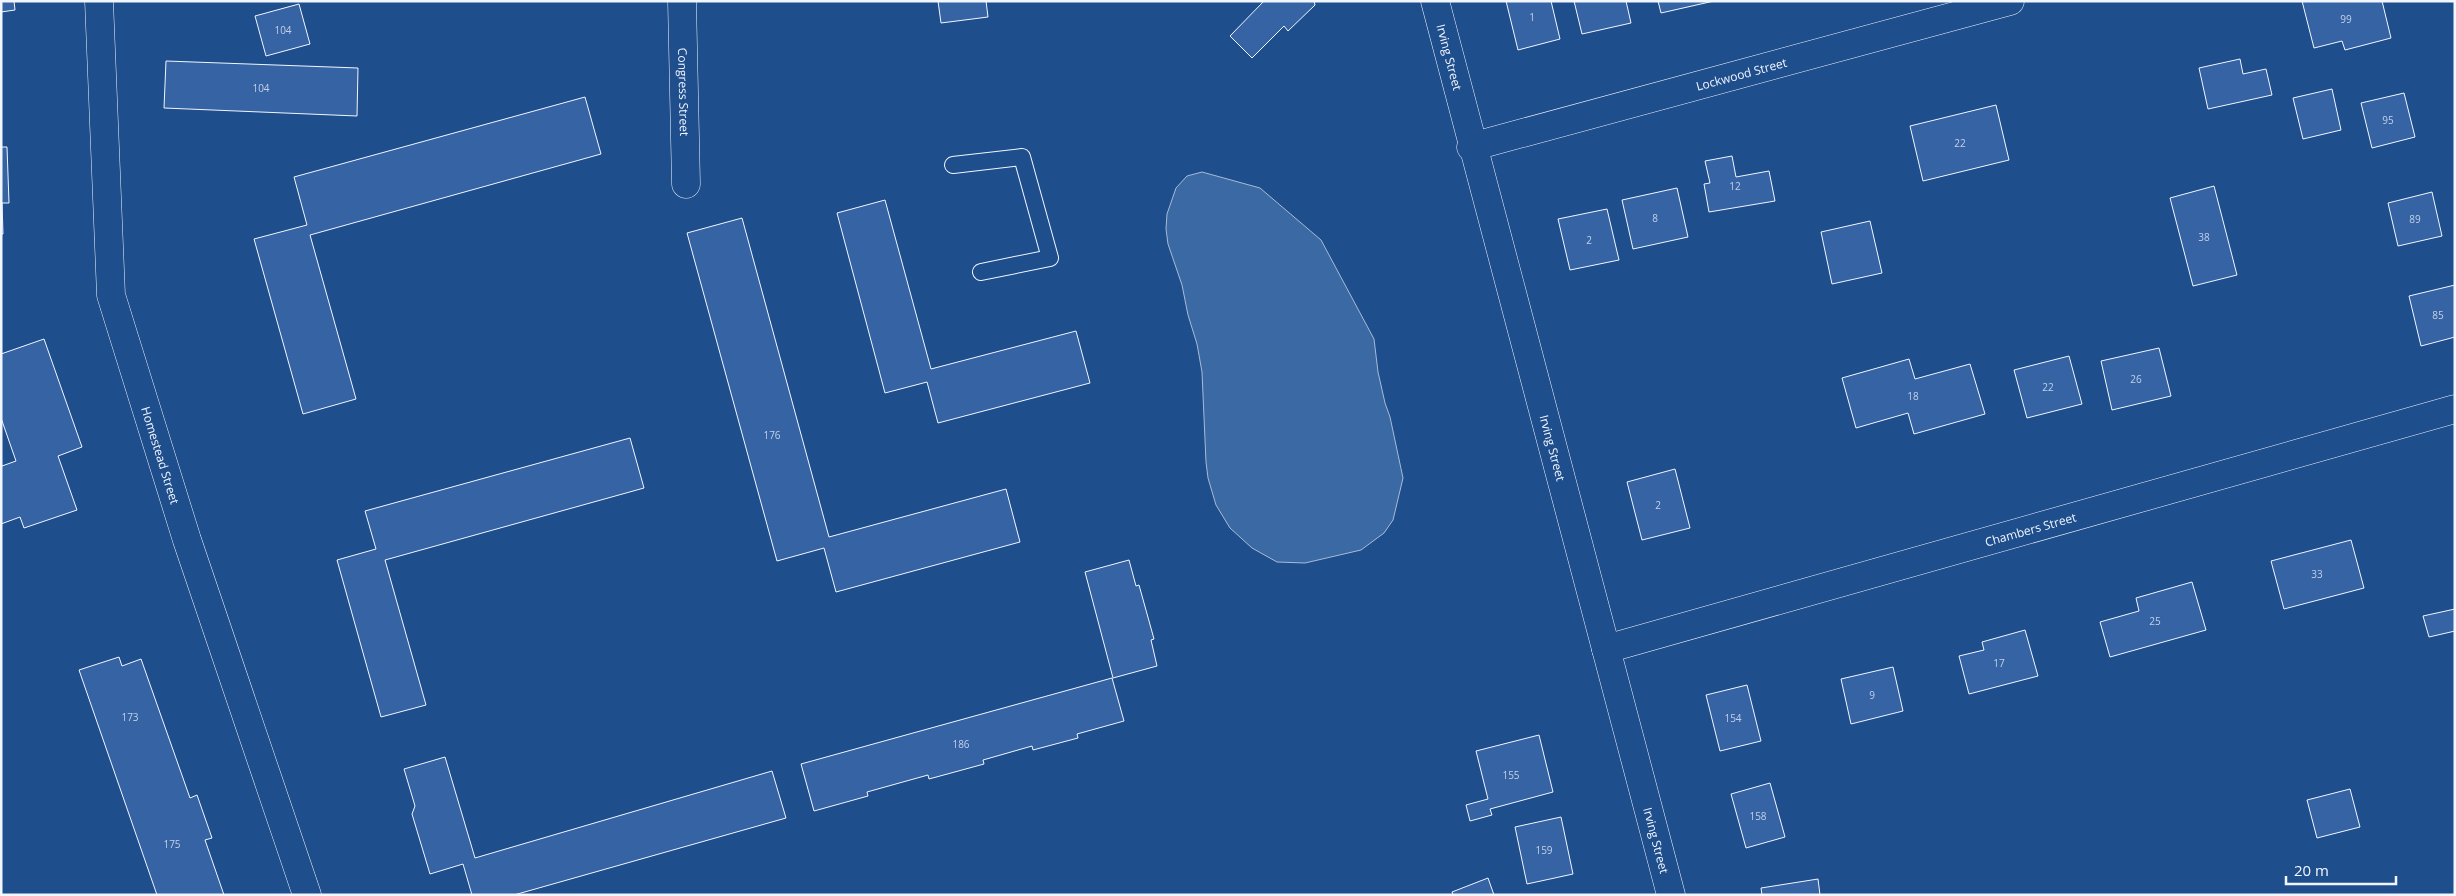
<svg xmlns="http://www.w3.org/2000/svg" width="2456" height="896" viewBox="0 0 2456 896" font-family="'Open Sans',sans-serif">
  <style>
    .water { fill: #3b69a3; stroke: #a8bbd7 }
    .building { fill: #3563a3; stroke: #f2f6ff }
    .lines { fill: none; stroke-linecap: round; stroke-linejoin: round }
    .service-casing { stroke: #f2f6ff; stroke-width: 18 }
    .minor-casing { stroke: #f2f6ff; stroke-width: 29 }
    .service { stroke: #1f4e8c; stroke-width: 16 }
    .minor { stroke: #1f4e8c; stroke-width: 28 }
    .labels { text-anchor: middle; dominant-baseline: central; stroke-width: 4; stroke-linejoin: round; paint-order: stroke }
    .number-label { font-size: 10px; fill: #c3d1e8 }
    .street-label { font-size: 12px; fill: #f2f6ff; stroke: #1f4e8c }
  </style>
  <rect width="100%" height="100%" fill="#1f4e8c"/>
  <path class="water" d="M1202,172l58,16 61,52 53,99 4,33 7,31 5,14 13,61 -10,42 -9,13 -23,17 -56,13 -28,-1 -25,-14 -22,-20 -14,-23 -8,-27 -2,-16 -4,-90 -5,-28 -9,-29 -6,-30 -14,-41 -2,-15 1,-15 9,-26 11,-12z"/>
  <path class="building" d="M1,1h13l1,9 -14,2z
    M938,1h48l2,16 -47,6z
    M1264,1h50l1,4 -27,26 -4,-5 -32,32 -22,-22z
    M1506,1h45l9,38 -42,11z
    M1574,1h52l5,22 -49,11z
    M1658,1h56l-53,12z
    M2302,1h80l9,37 -46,12 -3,-9 -28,7z
    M299,4l11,40 -44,12 -11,-40z
    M2240,59l3,15 23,-5 6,26 -64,14 -9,-41z
    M166,61l192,7 -1,48 -193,-8z
    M2332,89l9,41 -38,9 -10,-41z
    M2404,93l11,44 -43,11 -11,-45z
    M585,97l16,57 -291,81 46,164 -53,15 -49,-175 53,-14 -13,-48z
    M1996,105l13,55 -86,21 -13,-55z
    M1,147h6l2,56h-7l1,31h-2z
    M1732,156l4,21 33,-6 6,30 -66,11 -5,-28 6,-1 -5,-22z
    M2214,186l23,89 -44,11 -23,-88z
    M1677,188l11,49 -55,12 -11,-49z
    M2432,192l10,44 -44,10 -10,-43z
    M885,200l46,169 145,-38 14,52 -152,40 -11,-41 -42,11 -48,-180z
    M1607,209l12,51 -49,10 -12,-51z
    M742,218l87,319 177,-48 14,53 -184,50 -12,-44 -47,13 -90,-328z
    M1870,221l12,52 -50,11 -11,-52z
    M2455,285v52l-34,9 -12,-50z
    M44,339l38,108 -24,9 19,54 -53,18 -4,-11 -19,7v-61l1,3 14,-5 -15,-43v-64z
    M2159,348l12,48 -59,14 -11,-49z
    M2069,356l13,48 -55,14 -13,-48z
    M1909,359l6,20 55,-15 15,50 -71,20 -6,-21 -52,15 -14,-50z
    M630,438l14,50 -259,72 41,145 -45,12 -44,-157 39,-11 -11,-38z
    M1675,469l15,59 -48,12 -15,-58z
    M2351,540l13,48 -80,21 -13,-48z
    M1129,560l7,26 3,-1 15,54 -3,1 6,26 -44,12 -28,-106z
    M2192,582l14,48 -96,27 -10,-35 39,-11 -3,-13z
    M2455,609v22l-26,6 -6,-21z
    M2025,630l13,46 -69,18 -10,-38 25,-6 -2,-8z
    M119,657l3,9 19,-7 49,139 7,-3 15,43 -7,2 19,55h-67l-78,-225z
    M1893,667l10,44 -52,13 -10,-45z
    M1112,678l12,43 -47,13 1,4 -45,12 -1,-4 -49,14 1,4 -55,15 -1,-4 -61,17 1,4 -54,15 -13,-47z
    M1747,685l14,56 -41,10 -14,-56z
    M1539,735l14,57 -63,17 2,6 -22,6 -4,-16 22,-6 -12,-48z
    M445,757l30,101 297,-87 14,47 -272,77h-42l-9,-31 -33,10 -18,-60 3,-8 -11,-37z
    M1770,783l15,54 -39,11 -15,-54z
    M2350,789l10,38 -43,11 -10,-38z
    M1561,817l12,57 -46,10 -12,-57z
    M1488,878l6,17h-41l-1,-3z
    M1818,879l2,16h-58l-1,-7z"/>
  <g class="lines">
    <g class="service-casing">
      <path id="service" d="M953,165l69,-8 28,101 -69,14"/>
    </g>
    <g class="minor-casing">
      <g id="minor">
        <path id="s1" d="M99,1l12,294 76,245 120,355"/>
        <path id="s2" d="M682,1l4,183"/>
        <path id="s3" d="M1435,1l236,894"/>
        <path id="s4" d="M1471,147l539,-146"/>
        <path id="s5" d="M1606,649l849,-240"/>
      </g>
    </g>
    <use href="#service" class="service"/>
    <use href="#minor" class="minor"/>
  </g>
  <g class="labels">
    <g class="number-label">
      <text x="1532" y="17">1</text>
      <text x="2346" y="19">99</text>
      <text x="283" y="30">104</text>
      <text x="261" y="88">104</text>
      <text x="2388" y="120">95</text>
      <text x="1960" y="143">22</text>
      <text x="1735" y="186">12</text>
      <text x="1655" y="218">8</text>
      <text x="2415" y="219">89</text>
      <text x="2204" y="237">38</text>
      <text x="1589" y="240">2</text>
      <text x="2438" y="315">85</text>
      <text x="2136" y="379">26</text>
      <text x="2048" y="387">22</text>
      <text x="1913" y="396">18</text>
      <text x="772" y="435">176</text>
      <text x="1658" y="505">2</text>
      <text x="2317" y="574">33</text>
      <text x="2155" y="621">25</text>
      <text x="1999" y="663">17</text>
      <text x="1872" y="695">9</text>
      <text x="130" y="717">173</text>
      <text x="1733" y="718">154</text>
      <text x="961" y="744">186</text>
      <text x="1511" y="775">155</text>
      <text x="1758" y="816">158</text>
      <text x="172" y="844">175</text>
      <text x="1544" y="850">159</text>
    </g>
    <g class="street-label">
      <text stroke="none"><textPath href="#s3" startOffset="58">Irving Street</textPath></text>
      <text stroke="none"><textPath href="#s4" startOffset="280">Lockwood Street</textPath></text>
      <text stroke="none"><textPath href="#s2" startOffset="91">Congress Street</textPath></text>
      <text stroke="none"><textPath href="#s3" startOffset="462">Irving Street</textPath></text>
      <text stroke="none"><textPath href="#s1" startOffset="462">Homestead Street</textPath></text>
      <text stroke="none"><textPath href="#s5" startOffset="441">Chambers Street</textPath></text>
      <text stroke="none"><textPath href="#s3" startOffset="868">Irving Street</textPath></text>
    </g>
  </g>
  <rect width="2456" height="896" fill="none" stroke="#f2f6ff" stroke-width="5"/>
  <path d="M2286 876v8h110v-8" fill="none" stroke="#f2f6ff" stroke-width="2.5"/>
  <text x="2294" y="876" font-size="15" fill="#f2f6ff" stroke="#1f4e8c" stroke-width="4" paint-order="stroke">20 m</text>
</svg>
